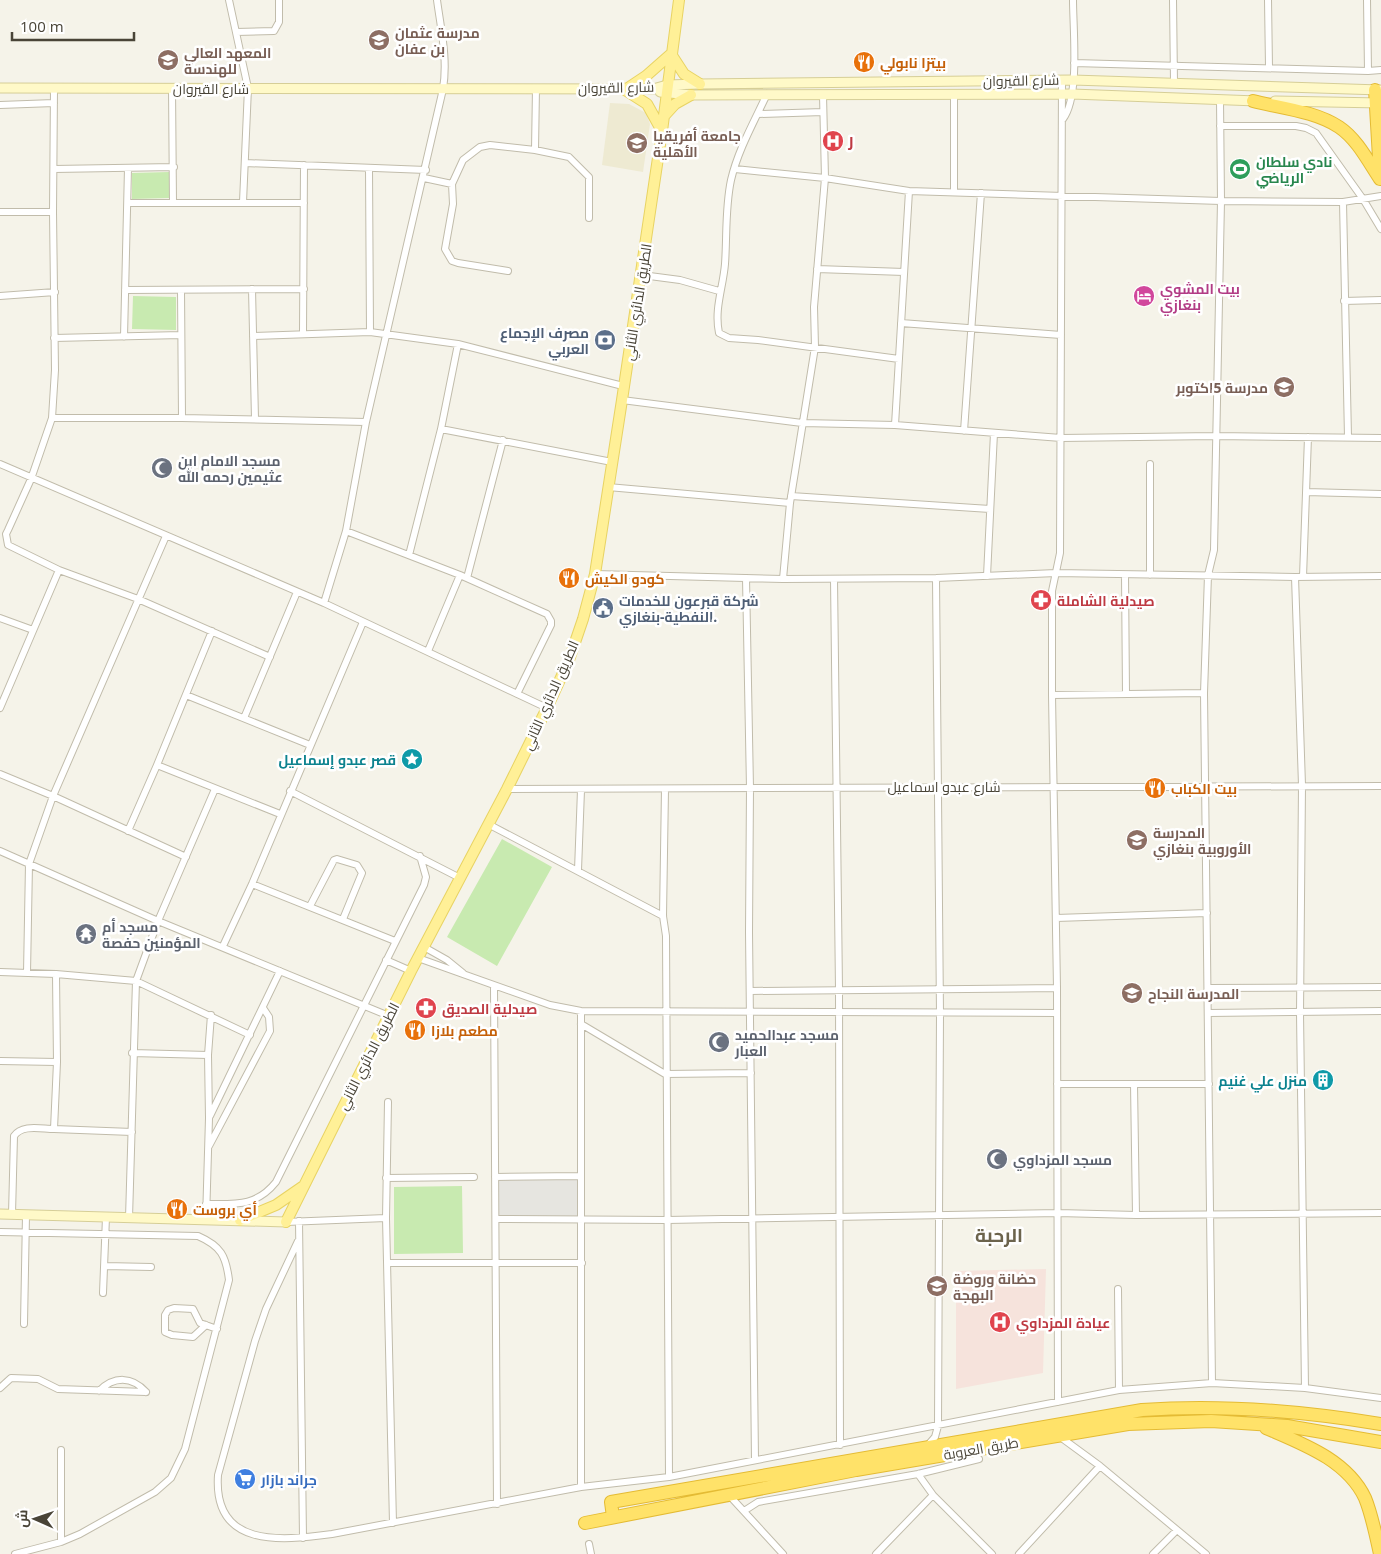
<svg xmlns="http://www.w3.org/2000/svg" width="1381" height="1554" viewBox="0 0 1381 1554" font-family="'Open Sans',Cairo,sans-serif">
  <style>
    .education { fill: #eeead2 }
    .medical { fill: #f6e3dc }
    .green { fill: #c8eab0 }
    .parking { fill: #e6e5e0 }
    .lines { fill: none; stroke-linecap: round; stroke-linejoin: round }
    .street-casing { stroke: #c1bcab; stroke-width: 8 }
    .secondary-casing { stroke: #d6ce97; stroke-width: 11 }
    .primary-casing { stroke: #e8d363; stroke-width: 12 }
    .highway-casing { stroke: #e4bb34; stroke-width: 14 }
    .street { stroke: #fff; stroke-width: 6 }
    .secondary { stroke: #fff9c8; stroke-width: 9 }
    .primary { stroke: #fff097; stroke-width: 10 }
    .highway { stroke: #ffe269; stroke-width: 12 }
    .labels { text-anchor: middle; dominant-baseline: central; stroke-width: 5; stroke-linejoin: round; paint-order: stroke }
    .education-label { font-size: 14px; font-weight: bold; fill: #785e54; stroke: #fff; text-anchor: start }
    .food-label { font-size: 14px; font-weight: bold; fill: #c56008; stroke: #fff; text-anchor: start }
    .street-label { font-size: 14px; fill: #494437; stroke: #fff }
    .health-label { font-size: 14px; font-weight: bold; fill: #be3a42; stroke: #fff; text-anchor: start }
    .leisure-label { font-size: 14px; font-weight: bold; fill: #27864d; stroke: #fff; text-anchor: start }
    .hotel-label { font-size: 14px; font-weight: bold; fill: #b23c85; stroke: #fff; text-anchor: start }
    .service-label { font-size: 14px; font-weight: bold; fill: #4e5e75; stroke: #fff; text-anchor: end }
    .worship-label { font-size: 14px; font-weight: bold; fill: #5b616d; stroke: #fff; text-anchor: start }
    .culture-label { font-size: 14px; font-weight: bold; fill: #0d838f; stroke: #fff; text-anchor: end }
    .shop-label { font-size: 14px; font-weight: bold; fill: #366cbe; stroke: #fff; text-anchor: start }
    .district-label { font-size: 19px; font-weight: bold; fill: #6c644d; stroke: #fff }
  </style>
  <rect width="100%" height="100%" fill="#f5f3e9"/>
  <path class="education" d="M610,103l19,1 17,9 4,11 -7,48 -41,-7z"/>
  <path class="medical" d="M1046,1269l-3,104 -87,16v-118z"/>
  <path class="green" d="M169,172v26l-37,1v-26z
    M133,296l43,1v33l-44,-1z
    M502,839l50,28 -55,99 -50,-29z
    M462,1186l1,67 -69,1v-67z"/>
  <path class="parking" d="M578,1179v37h-79v-36z"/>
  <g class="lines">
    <g class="street-casing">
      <path id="street" d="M229,0l19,88 -5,114
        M1173,0l1,82
        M1268,0l1,67
        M236,32l38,-1 5,-9v-22
        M1074,63l294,8 -1,-71
        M1368,71l13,-1
        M172,88l1,115
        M767,94c-13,28 -29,56 -36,86 -6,28 -4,56 -6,84 -2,24 -11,45 -6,69l10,5 29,2 141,19
        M0,105l54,-2
        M758,114l65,-2
        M1063,119c17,-22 10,-90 10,-119
        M1220,126h76l10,2 10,5 47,66 18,30
        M535,150l1,-62
        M245,163l181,7
        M369,168l1,164
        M54,169l120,-2
        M735,169l90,9 84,13 312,10 122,1 38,-6
        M424,178l28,6
        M954,192v-97
        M1343,202l5,235
        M128,203h176
        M0,212h53
        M817,269l87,3
        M508,271l-50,-8 -6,-2 -7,-12 8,-45 -1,-20 11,-24 17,-13 10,-2 45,5 34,7 20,20v41
        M642,275l38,5 39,11
        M252,289l3,130
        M125,290l179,-1
        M181,290l1,128
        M0,296l55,-4
        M1344,301l37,-1
        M901,323l160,12
        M303,334l1,-169
        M253,336l117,-4 88,12 165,42
        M124,337l4,-169
        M54,338l127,-3
        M622,400l180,23 93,2 166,13 154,-2 166,2
        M52,418h130l184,4
        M895,425l14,-234
        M441,429l171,33
        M964,431l17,-238
        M0,464l324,139 223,105
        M1150,464v111
        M608,487l182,16
        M1306,492l75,2
        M791,496l199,13
        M346,531l114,44 87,39 4,7v4l-34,69
        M409,555l32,-126 17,-85
        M59,570l79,29 132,58
        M595,574l188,5 153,-1 120,-5 239,4 86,-1
        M1125,575l1,119
        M987,576l7,-143
        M1295,577l7,208 -2,228 5,375
        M1303,577l5,-140
        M467,578l36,-138
        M746,578l4,210 -1,144 6,528
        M783,579l7,-76 25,-156 -1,-40 11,-129 -2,-83
        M834,579l5,410 1,456
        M324,603l22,-72 20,-109 77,-333c5,-30 -2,-59 -6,-89
        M0,618l33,12
        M212,631l-55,134 123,49
        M428,651l32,-76
        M186,695l124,50
        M1052,695l152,-2
        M0,708l59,-138 -51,-25 -2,-11 2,-4 23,-51 21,-61 3,-48 -2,-158 1,-123
        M244,718l53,-126
        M0,774l53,22 133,61
        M507,789l874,-3
        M665,789l-2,127 3,20 3,541
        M290,791l170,87
        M488,824l175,92
        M128,831l29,-66
        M0,851l158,70 231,95
        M578,870l3,-80
        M252,884l143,57
        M310,906l24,-46 3,-1 20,6 5,8 -19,46
        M1056,918l151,-5
        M223,946l29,-62 111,-262
        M424,947l23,13 16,13
        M418,958l132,47 31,6 475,2
        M386,960l25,11
        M0,972l56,2 80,7 114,54
        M27,973l2,-109 24,-68 113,-260
        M56,974l1,88
        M494,986l3,518
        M1209,988l172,-1
        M751,991l306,-3
        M1208,1013l173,-2
        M581,1024l84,50 86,-1
        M132,1053l76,2
        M0,1061l57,1 -3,67 78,3
        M1057,1084h152
        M1134,1084l2,131
        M388,1102l-2,116 7,305
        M210,1116l70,-145
        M209,1146l61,-115 -1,-14 -6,-9
        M495,1177l86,-1
        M386,1178l88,-1
        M206,1204c29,0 50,3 70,-22l148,-297 2,-8 -6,-21
        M12,1214l2,-78c8,-12 27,-7 40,-7
        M129,1218l7,-237 22,-60 57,-132
        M496,1219l171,1 391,-7 78,2 245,-2
        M206,1220l3,-102 -1,-63 3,-40
        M299,1221l4,317
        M286,1222l100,-4
        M0,1232l198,4c23,10 28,20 31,44l-44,169 -14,29 -16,14 -75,42 -19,8 -46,12
        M298,1241l-32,68 -11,32 -37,134c-5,73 62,66 114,59l249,-47 88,-10 450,-87 93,-7 93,5 76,10
        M387,1263h195
        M105,1266l46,1
        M1118,1289l1,101
        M103,1293l3,-76
        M24,1324l2,-109
        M206,1325l-13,12 -21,-2 -7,-3v-17l3,-5 6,-2 19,1 7,14 17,6
        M1212,1383l-8,-690 4,-118 6,-25 7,-349 -1,-101
        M0,1388l11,-10 27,1 20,10 88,3
        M99,1391c15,-15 33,-15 47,1
        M1058,1402l-1,-414 -5,-293v-104l8,-38 2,-473
        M1059,1436l41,30 106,88
        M928,1445l7,-8 3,-11 2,-413 -4,-435
        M61,1450v92
        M918,1474l15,21 59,59
        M581,1487v-476
        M728,1494l55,60
        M744,1511l14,-9 160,-28 61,-15
        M589,1544l2,10
        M876,1554l57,-59
        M1019,1554l81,-88
        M1153,1554l24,-24"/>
    </g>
    <g class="secondary-casing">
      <path id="secondary" d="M0,88l653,1 14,-4 33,-1 373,-4 308,10
        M660,92l31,3 381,-1 185,7
        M1275,101l106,2
        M0,1214l286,8"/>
    </g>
    <g class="primary-casing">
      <path id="primary" d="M622,88l25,16 15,27
        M628,88l18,-12 25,-22 13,20 16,10
        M664,116l11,-12 16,-9
        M240,1220l36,-15 26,-18
        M286,1222l125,-251 96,-182 40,-81 22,-48 14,-41 12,-45 27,-174 40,-269 17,-131"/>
    </g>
    <g class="highway-casing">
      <path id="highway" d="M1375,90l5,85
        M1253,101c27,7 62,10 86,26 18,12 29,34 41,52
        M1266,1428c37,16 81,32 99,70 7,17 11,38 15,56
        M613,1517l-2,-15 531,-92c80,-6 160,1 239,14
        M585,1523l271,-53 272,-46 83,-3 76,5 94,16"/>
    </g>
    <use href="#street" class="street"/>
    <use href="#secondary" class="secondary"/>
    <use href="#primary" class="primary"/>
    <use href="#highway" class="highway"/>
  </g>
  <defs>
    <g id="school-disc" transform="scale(1.125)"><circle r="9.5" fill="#8d6e63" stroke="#fff"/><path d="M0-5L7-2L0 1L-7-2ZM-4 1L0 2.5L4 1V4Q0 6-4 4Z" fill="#fff"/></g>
    <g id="restaurant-disc" transform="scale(1.125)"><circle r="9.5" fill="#e8710a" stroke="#fff"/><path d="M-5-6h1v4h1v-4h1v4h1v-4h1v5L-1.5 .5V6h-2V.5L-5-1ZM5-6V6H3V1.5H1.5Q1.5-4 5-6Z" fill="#fff"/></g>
    <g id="hospital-disc" transform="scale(1.125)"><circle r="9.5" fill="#e0444e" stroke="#fff"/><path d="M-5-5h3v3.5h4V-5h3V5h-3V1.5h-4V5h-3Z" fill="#fff"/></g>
    <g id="university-disc" transform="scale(1.125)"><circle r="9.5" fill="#8d6e63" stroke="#fff"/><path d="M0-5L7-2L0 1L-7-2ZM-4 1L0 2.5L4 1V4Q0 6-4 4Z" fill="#fff"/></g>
    <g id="stadium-disc" transform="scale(1.125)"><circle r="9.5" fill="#2e9e5b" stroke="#fff"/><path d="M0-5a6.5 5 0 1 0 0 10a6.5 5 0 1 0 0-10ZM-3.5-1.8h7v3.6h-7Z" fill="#fff"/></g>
    <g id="hotel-disc" transform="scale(1.125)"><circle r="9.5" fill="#d1479c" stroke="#fff"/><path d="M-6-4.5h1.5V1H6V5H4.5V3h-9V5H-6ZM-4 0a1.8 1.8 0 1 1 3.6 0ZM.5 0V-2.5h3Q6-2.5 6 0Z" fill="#fff"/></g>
    <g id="bank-disc" transform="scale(1.125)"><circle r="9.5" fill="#5c6f8a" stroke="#fff"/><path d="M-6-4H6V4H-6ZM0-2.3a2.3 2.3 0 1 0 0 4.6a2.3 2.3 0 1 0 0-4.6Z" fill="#fff"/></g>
    <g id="mosque-disc" transform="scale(1.125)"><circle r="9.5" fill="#6b7280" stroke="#fff"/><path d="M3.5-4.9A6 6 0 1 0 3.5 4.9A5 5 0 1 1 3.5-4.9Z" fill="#fff"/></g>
    <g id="pharmacy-disc" transform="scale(1.125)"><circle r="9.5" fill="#e0444e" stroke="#fff"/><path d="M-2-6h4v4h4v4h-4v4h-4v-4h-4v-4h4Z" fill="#fff"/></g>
    <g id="civic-disc" transform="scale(1.125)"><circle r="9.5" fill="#5c6f8a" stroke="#fff"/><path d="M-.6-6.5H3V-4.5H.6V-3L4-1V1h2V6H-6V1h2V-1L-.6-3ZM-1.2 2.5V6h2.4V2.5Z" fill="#fff"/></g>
    <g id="sight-disc" transform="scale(1.125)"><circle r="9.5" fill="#0f9aa8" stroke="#fff"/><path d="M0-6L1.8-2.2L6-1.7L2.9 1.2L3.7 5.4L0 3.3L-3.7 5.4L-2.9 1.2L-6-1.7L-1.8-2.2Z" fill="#fff"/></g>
    <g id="temple-disc" transform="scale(1.125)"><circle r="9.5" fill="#6b7280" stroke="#fff"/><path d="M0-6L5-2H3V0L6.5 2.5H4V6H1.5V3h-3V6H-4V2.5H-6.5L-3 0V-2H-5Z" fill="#fff"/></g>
    <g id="building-disc" transform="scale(1.125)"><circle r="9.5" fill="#0f9aa8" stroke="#fff"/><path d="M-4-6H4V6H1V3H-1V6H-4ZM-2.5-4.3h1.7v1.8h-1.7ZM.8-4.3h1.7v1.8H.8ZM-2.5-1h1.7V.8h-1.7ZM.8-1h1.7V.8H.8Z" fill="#fff"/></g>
    <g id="supermarket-disc" transform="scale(1.125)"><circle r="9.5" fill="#3f7fe0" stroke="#fff"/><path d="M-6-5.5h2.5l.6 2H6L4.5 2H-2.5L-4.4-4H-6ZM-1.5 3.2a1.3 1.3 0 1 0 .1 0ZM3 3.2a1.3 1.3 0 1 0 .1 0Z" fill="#fff"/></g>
  </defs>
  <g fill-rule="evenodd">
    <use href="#school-disc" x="379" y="40"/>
    <use href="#school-disc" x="168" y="60"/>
    <use href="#restaurant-disc" x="864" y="62"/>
    <use href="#hospital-disc" x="833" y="141"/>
    <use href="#university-disc" x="637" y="143"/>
    <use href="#stadium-disc" x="1240" y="169"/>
    <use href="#hotel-disc" x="1144" y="296"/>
    <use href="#bank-disc" x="605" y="340"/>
    <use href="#school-disc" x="1284" y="387"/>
    <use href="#mosque-disc" x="162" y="468"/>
    <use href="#restaurant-disc" x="569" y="578"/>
    <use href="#pharmacy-disc" x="1041" y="600"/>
    <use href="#civic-disc" x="603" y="608"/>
    <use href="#sight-disc" x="412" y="759"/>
    <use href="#restaurant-disc" x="1155" y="788"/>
    <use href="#school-disc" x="1137" y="840"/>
    <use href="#temple-disc" x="86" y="934"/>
    <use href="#school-disc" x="1132" y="993"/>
    <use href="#pharmacy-disc" x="426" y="1008"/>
    <use href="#restaurant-disc" x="415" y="1030"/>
    <use href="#mosque-disc" x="719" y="1042"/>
    <use href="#building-disc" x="1323" y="1080"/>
    <use href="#mosque-disc" x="997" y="1159"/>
    <use href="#restaurant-disc" x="177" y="1209"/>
    <use href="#school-disc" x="937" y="1286"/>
    <use href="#hospital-disc" x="1000" y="1322"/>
    <use href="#supermarket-disc" x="245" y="1479"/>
  </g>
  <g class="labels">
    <g class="education-label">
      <text x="395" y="32">مدرسة عثمان<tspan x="395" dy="16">بن عفان</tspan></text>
      <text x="184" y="52">المعهد العالي<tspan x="184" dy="16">للهندسة</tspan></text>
      <text x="653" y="135">جامعة أفريقيا<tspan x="653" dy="16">الأهلية</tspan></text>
      <text x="1268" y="387" text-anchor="end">مدرسة 5اكتوبر</text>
      <text x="1153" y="832">المدرسة<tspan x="1153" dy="16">الأوروبية بنغازي</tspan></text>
      <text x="1148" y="993">المدرسة النجاح</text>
      <text x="953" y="1278">حضانة وروضة<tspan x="953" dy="16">البهجة</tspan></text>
    </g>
    <g class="food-label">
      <text x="880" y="62">بيتزا نابولي</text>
      <text x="585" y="578">كودو الكيش</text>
      <text x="1171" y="788">بيت الكباب</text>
      <text x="431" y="1030">مطعم بلازا</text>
      <text x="193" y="1209">أي بروست</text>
    </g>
    <g class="street-label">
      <text transform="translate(1021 80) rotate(-1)">شارع القيروان</text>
      <text transform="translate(616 87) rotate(-1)">شارع القيروان</text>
      <text x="211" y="88">شارع القيروان</text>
      <text transform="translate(637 302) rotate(-81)">الطريق الدائري الثاني</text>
      <text transform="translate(550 695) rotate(-66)">الطريق الدائري الثاني</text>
      <text x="944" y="786">شارع عبدو اسماعيل</text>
      <text transform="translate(368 1056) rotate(-63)">الطريق الدائري الثاني</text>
      <text transform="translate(981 1448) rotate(-10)">طريق العروبة</text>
    </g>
    <g class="health-label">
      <text x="849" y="141">J</text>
      <text x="1057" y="600">صيدلية الشاملة</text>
      <text x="442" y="1008">صيدلية الصديق</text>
      <text x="1016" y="1322">عيادة المزداوي</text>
    </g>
    <g class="leisure-label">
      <text x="1256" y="161">نادي سلطان<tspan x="1256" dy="16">الرياضي</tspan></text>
    </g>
    <g class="hotel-label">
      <text x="1160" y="288">بيت المشوي<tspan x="1160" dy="16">بنغازي</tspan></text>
    </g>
    <g class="service-label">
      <text x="589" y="332">مصرف الإجماع<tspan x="589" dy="16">العربي</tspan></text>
      <text x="619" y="600" text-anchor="start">شركة قبرعون للخدمات<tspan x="619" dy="16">النفطية-بنغازي.</tspan></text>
    </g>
    <g class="worship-label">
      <text x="178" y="460">مسجد الامام ابن<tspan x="178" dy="16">عثيمين رحمه الله</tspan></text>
      <text x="102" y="926">مسجد أم<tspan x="102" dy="16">المؤمنين حفصة</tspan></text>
      <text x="735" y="1034">مسجد عبدالحميد<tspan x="735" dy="16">العبار</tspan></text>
      <text x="1013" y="1159">مسجد المزداوي</text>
    </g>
    <g class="culture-label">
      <text x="396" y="759">قصر عبدو إسماعيل</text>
      <text x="1307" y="1080">منزل علي غنيم</text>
    </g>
    <g class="shop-label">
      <text x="261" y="1479">جراند بازار</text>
    </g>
    <g class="district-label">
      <text x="999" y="1235">الرحبة</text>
    </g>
  </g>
  <g transform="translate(35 1519) rotate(272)" stroke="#ffffff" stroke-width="4" paint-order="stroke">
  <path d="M0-4L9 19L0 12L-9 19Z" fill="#494437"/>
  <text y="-8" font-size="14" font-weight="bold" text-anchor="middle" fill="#494437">ش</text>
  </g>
  <path d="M12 32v8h122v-8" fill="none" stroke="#494437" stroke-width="2.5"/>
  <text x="20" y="32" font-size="15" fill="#494437" stroke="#ffffff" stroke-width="4" paint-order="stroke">100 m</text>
</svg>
